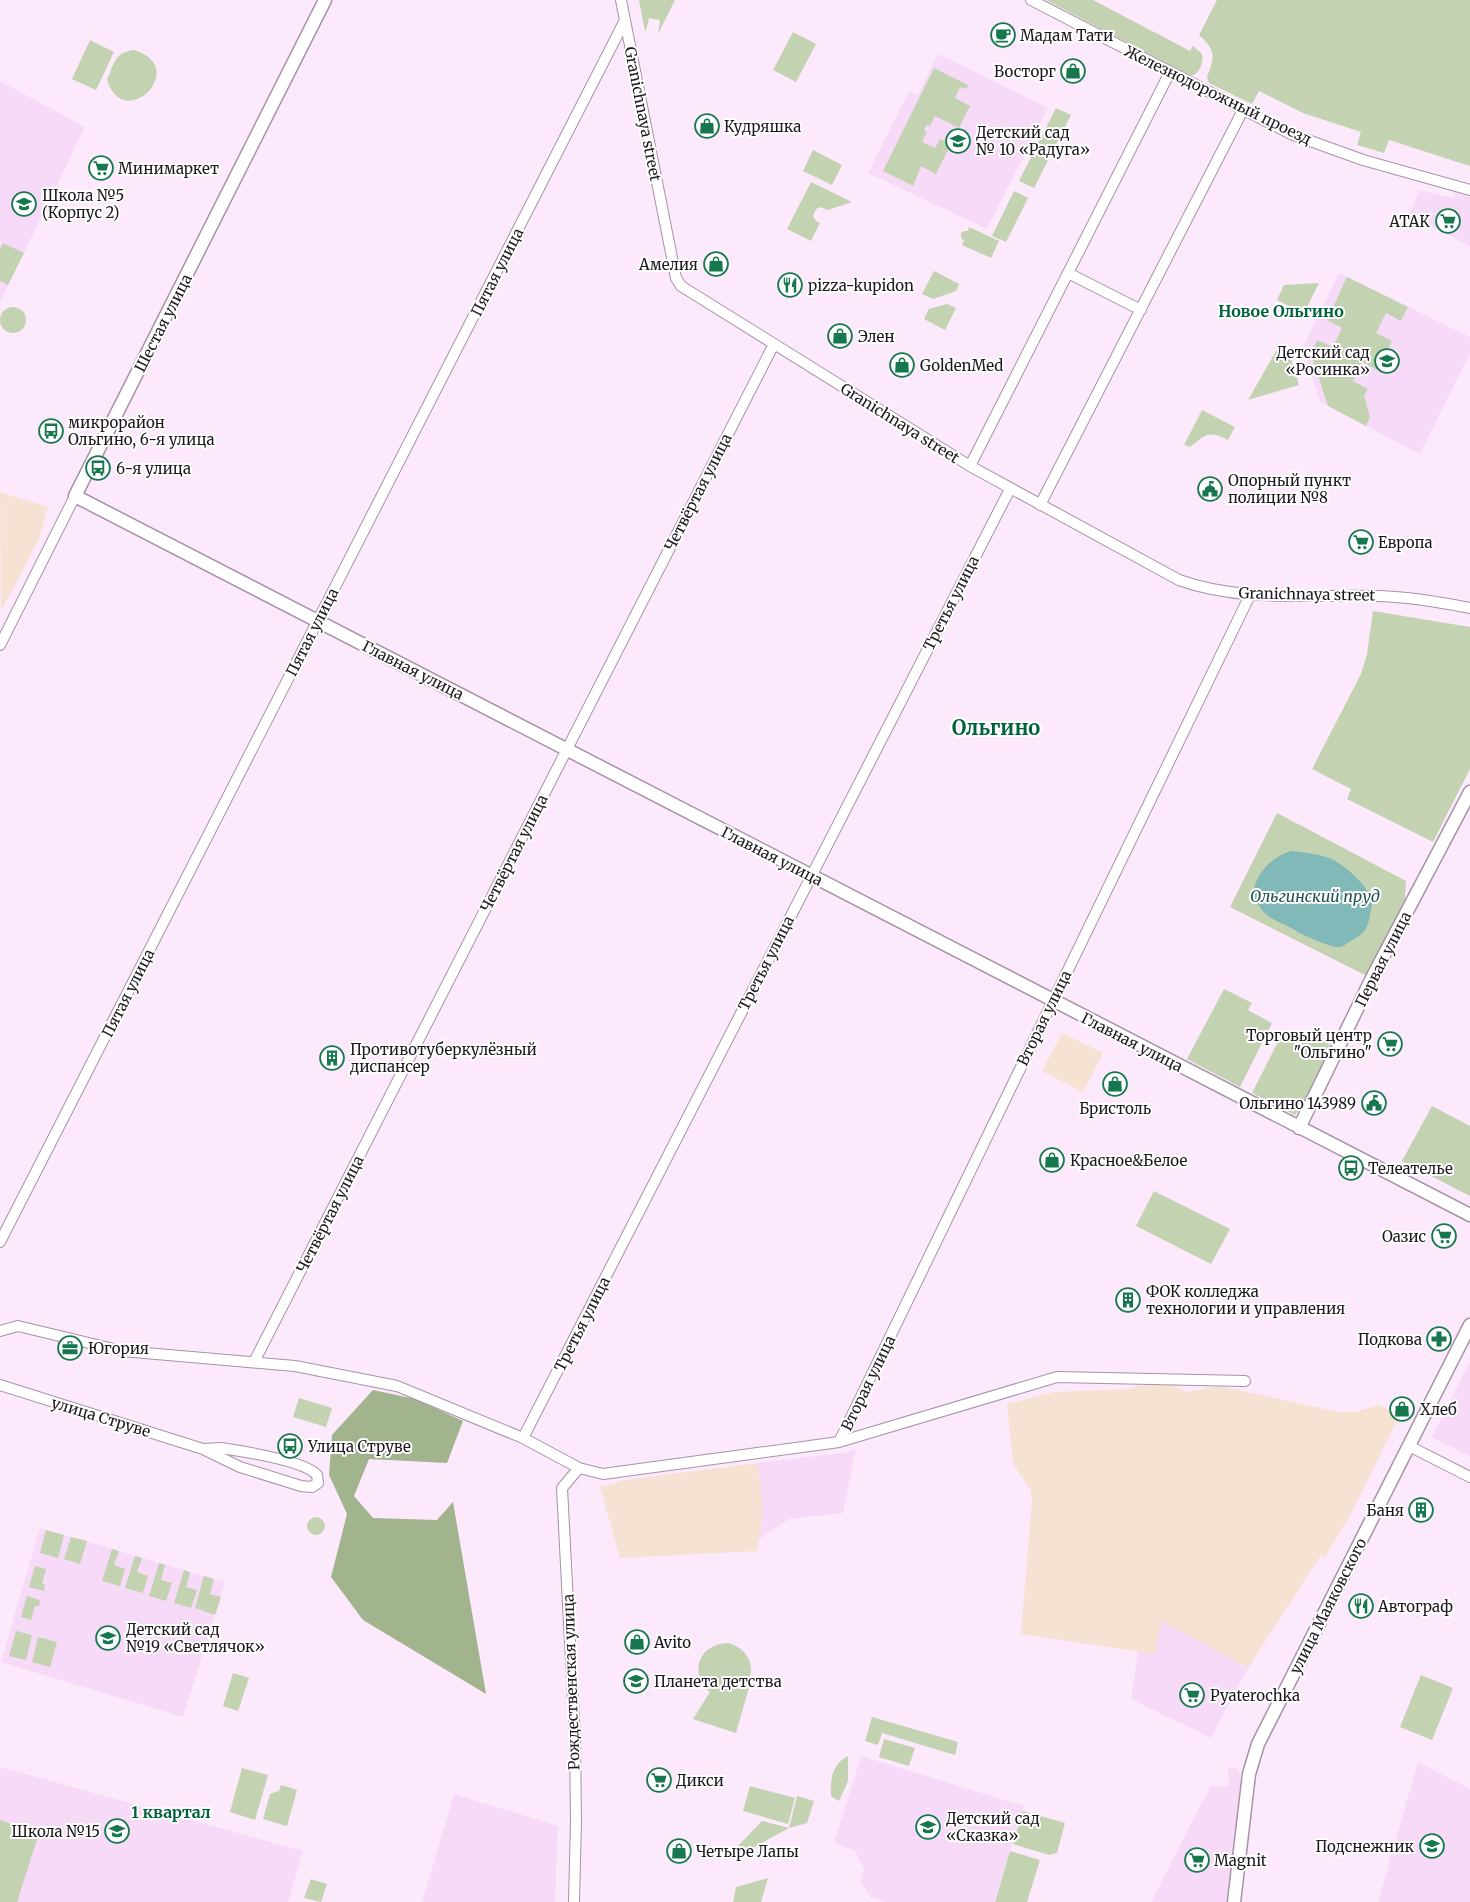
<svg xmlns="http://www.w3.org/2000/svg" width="1470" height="1902" viewBox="0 0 1470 1902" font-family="Merriweather,serif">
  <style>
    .built { fill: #f6daf7 }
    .industrial { fill: #f6e2d3 }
    .green { fill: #c3d2b1 }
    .forest { fill: #a2b48d }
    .water { fill: #81b8b8 }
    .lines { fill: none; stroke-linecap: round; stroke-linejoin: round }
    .minor-casing { stroke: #a792a8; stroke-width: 12 }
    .tertiary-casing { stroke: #a792a8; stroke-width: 15 }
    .minor { stroke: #fff; stroke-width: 10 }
    .tertiary { stroke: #fff; stroke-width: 12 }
    .labels { text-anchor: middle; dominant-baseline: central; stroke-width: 4; stroke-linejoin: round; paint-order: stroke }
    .poi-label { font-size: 15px; fill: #1f1720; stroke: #fff; text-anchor: start }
    .street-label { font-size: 15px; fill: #1f1720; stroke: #fff }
    .neighbourhood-label { font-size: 16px; font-weight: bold; fill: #00623d; stroke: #fff }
    .water-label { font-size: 16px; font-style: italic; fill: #1f5051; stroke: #fff }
    .district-label { font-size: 20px; font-weight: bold; fill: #00623d; stroke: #fff }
  </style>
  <rect width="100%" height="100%" fill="#fce9fc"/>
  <path class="built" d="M938,54l110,54 -61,121 -119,-56 41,-82 9,4z
    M0,81l85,46 -85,175z
    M1419,190l35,8 1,-5 15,4v49l-61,-31z
    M1339,273l131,64v16l-50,101 -100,-52 -17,-55z
    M1470,1362v94l-38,-19z
    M856,1450l-13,63 -54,6 -30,20 4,-26 -5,-50 85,-10z
    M40,1528l185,54 -42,135 -182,-55z
    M1162,1621l86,47 -37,70 -80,-39 7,-47z
    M861,1756l163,50 -30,96h-108l-16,-5 -9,-16 3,-12 -10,-19 -20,-7z
    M1418,1762l52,27v113h-92z
    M0,1767l303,84 -15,51h-288z
    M1228,1768l9,1 4,7 -13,126h-77l60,-117 18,2z
    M454,1794l104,32 -3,76h-133z"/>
  <path class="industrial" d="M0,492l48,15 -9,32 -38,72z
    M1062,1033l41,20 -20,39 -41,-21z
    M1166,1382l20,10 33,-6 120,26h16l25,-7 19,11 -52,105 -22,36 -4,-2 -73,113 -86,-47 -8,33 -133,-20 11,-134 -2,-11 -17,-25 -6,-60 47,-12 77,-3 5,-3 17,-1z
    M758,1463l5,50 -6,38 -137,7 -20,-71 25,-7z"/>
  <path class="green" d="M639,0h36l-17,34 2,-14 -11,-2 -3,13h-1z
    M1046,0h47l97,51 3,-5 9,8c2,8 -3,21 -11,22z
    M1217,0h253v166l-81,-26 -5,13 -27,-8 4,-13 -58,-19 -44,-22 -7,13 -43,-21 -2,-6c8,-20 9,-27 -8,-42z
    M793,32l23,12 -20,38 -23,-12z
    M90,40l24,12 -18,38 -24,-11z
    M134,50c57,17 -10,84 -27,30 7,-16 8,-28 27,-30z
    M934,68l34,17 -2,4 -6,-2 -5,11 15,8 -11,22 -24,-12 -5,10 -3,-1 -3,5 3,2 -5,10 13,6 5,-9 11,5 -15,30 -15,-8 -8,20 -30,-15z
    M1056,108l15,7 -37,73 -15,-7z
    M813,150l29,15 -10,20 -29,-14z
    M811,182l41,20 -24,8 -7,-3 -5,2 -3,7 3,5 4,2 -9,18 -24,-12z
    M1014,191l14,7 -22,44 -14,-6z
    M969,227l30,14 -8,17 -29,-13 2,-5 -3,-2v-5l3,-2h4z
    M3,243l21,10 -16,32 -8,-4v-31z
    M934,271l25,13 -3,7 -23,8 -11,-5z
    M1347,277l61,30 -7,14 -15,-8 -10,20 16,8 -15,29 -15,-8 -9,19 15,8 -4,7 6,21 -4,9 -38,-20 -17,-52 6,-14 16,7 9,-19 -15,-8z
    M1319,283l-15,30 -27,-13 7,-15z
    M947,304l9,4 -11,22 -21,-11 5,-10z
    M0 320a13 13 0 1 1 26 0a13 13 0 1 1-26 0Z
    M1276,351l15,8 8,26 -51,15z
    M1202,410l33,17 -7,13c-19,-10 -22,-6 -38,7l-6,-2z
    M1373,611l97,16v142l-37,73 -86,-43 4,-10 -39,-20 49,-95 6,-20z
    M1277,813l129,68 -1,18 -38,77 -137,-69z
    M1224,989l28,14 -4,7 24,13 -32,64 -53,-28z
    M1284,1030l23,12 4,-7 21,11 -28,57 -9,12 -43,-22z
    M1432,1106l38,20v70l-68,-35z
    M1154,1191l76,38 -19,35 -75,-38z
    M299,1398l33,10 -6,19 -33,-10z
    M307 1526a9 9 0 1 1 18 0a9 9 0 1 1-18 0Z
    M46,1530l18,5 -6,23 -18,-5z
    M71,1537l16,4 -7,23 -16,-5z
    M112,1549l7,2 -5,14 11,4 -5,17 -18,-5z
    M135,1556l7,2 -5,14 11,4 -5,17 -18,-5z
    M159,1563l6,2 -4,15 11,3 -6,18 -17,-5z
    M35,1566l11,3 -4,14 3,1 -1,7 -15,-4z
    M184,1570l6,2 -4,15 11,3 -6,18 -17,-5z
    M204,1576l10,3 -4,15 11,3 -6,18 -20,-7z
    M27,1596l13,4 -1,6h-4l-4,14 -10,-3z
    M16,1631l16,4 -6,25 -17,-4z
    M38,1637l19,5 -7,25 -18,-5z
    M728,1643c19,5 28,21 20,40l2,1 -14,49 -43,-14 17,-27c-22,-19 -11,-48 18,-49z
    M233,1673l16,5 -11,33 -15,-5z
    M1421,1675l32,13 -21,52 -32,-13z
    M872,1717l86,25 -3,13 -73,-22 -4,12 -13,-4z
    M884,1739l31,9 -6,18 -30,-9z
    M848,1756v25l-9,20 -8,-5c-1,-16 1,-32 17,-40z
    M242,1768l26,7 -13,45 -25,-8z
    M281,1785l16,5 -10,36 -24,-7 7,-25 9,-3z
    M750,1786l45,12 -7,26 -45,-13z
    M797,1796l17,5 -7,22 -18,5 -56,31 2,-10 27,-28 27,7z
    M1023,1811l42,12 -8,30 -8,2 -36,-11z
    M0,1820l39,13 -22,69h-17z
    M1010,1851l30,9 -13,42h-32z
    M768,1878l-7,24h-28l3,-15z
    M311,1879l16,5 -6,18 -17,-4z"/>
  <path class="forest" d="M373,1390l42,9 48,22 -16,42 -78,-4 -15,37 19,22 64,2 16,-18 33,192 -123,-74 -32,-43 16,-63 -18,-39 3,-40z"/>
  <path class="water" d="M1291,851c13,1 26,3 38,7 15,6 42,29 43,46 0,4 -2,8 -2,11 -2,12 -5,18 -16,24 -6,3 -11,9 -17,8 -7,0 -35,-12 -42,-17 -23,-13 -29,-9 -42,-35 2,-21 18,-38 38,-44z"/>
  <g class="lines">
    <g class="minor-casing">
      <path id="minor" d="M621,0l55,278 5,8 289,180 209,114c64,23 133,14 200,16 31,1 61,6 91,12
        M1031,0l260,134 72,26 107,30
        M1068,273l73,37
        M970,466l200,-394
        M1040,505l203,-395
        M0,645l75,-149
        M0,1242l624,-1220
        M0,1331l18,-5 104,25 173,15 102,20 126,52 56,30 24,6 236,-32 218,-65 188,4
        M254,1362l520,-1018
        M0,1385l203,64
        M523,1438l487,-949
        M839,1442l411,-847
        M1409,1446l61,31
        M221,1448c20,3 84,13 96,27l1,8 -6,4 -11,-1 -61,-19 -37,-18z
        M574,1902l2,-80 -1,-83 -13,-251 17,-20"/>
    </g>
    <g class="tertiary-casing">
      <path id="tertiary" d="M325,0l-250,496 1395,719
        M1299,1128l74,-152 97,-184
        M1234,1902l15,-128 9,-30 212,-419"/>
    </g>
    <use href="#minor" class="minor"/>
    <use href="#tertiary" class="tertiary"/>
  </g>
  <defs>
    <g id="cafe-ring" transform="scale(1.25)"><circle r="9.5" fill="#fff" stroke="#17774e" stroke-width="1.5"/><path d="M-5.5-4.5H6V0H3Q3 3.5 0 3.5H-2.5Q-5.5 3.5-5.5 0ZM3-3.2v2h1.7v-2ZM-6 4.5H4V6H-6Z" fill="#17774e"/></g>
    <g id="shop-ring" transform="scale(1.25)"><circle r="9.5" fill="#fff" stroke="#17774e" stroke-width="1.5"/><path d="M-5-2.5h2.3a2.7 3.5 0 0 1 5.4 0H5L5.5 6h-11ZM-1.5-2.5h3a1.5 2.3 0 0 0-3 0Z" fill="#17774e"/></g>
    <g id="school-ring" transform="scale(1.25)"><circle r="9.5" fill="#fff" stroke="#17774e" stroke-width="1.5"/><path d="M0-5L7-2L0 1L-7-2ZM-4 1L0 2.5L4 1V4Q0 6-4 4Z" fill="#17774e"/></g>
    <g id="supermarket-ring" transform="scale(1.25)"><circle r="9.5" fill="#fff" stroke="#17774e" stroke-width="1.5"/><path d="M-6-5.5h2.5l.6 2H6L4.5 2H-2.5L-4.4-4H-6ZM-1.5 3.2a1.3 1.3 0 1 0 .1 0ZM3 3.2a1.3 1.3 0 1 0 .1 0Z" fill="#17774e"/></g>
    <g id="restaurant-ring" transform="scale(1.25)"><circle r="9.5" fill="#fff" stroke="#17774e" stroke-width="1.5"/><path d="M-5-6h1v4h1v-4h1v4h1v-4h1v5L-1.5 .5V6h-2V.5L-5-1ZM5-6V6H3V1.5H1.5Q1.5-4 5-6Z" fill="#17774e"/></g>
    <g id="bus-ring" transform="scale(1.25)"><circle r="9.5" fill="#fff" stroke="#17774e" stroke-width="1.5"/><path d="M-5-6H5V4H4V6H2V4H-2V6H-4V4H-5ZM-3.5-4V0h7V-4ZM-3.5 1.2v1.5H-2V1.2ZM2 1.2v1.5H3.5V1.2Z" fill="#17774e"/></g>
    <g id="civic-ring" transform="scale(1.25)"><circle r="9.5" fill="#fff" stroke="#17774e" stroke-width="1.5"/><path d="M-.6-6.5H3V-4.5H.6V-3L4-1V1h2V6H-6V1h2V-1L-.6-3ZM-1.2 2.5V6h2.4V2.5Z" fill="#17774e"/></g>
    <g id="building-ring" transform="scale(1.25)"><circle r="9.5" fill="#fff" stroke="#17774e" stroke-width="1.5"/><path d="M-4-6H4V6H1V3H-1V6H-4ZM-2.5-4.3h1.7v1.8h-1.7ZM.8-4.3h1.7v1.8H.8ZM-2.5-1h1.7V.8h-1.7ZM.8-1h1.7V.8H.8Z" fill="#17774e"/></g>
    <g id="pharmacy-ring" transform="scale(1.25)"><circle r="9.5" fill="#fff" stroke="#17774e" stroke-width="1.5"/><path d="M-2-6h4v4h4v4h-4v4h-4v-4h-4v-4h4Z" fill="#17774e"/></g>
    <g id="office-ring" transform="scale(1.25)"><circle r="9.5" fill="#fff" stroke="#17774e" stroke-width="1.5"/><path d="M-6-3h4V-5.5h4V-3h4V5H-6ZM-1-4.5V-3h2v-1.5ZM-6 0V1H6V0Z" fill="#17774e"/></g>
  </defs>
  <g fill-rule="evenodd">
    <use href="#cafe-ring" x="1003" y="35"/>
    <use href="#shop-ring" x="1073" y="71"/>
    <use href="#shop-ring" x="707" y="126"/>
    <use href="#school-ring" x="958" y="141"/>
    <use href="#supermarket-ring" x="101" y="168"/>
    <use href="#school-ring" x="24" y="204"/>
    <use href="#supermarket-ring" x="1448" y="221"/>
    <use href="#shop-ring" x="716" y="264"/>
    <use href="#restaurant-ring" x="790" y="285"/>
    <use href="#shop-ring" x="840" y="336"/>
    <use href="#school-ring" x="1387" y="361"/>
    <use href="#shop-ring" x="902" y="365"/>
    <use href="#bus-ring" x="51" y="431"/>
    <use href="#bus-ring" x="98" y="468"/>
    <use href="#civic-ring" x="1210" y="489"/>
    <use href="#supermarket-ring" x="1361" y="542"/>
    <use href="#supermarket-ring" x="1390" y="1044"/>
    <use href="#building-ring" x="332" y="1058"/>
    <use href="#shop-ring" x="1115" y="1084"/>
    <use href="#civic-ring" x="1374" y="1103"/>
    <use href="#shop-ring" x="1052" y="1160"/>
    <use href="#bus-ring" x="1351" y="1168"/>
    <use href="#supermarket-ring" x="1444" y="1236"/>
    <use href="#building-ring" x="1128" y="1300"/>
    <use href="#pharmacy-ring" x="1439" y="1339"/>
    <use href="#office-ring" x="70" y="1348"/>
    <use href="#shop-ring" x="1402" y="1409"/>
    <use href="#bus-ring" x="290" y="1446"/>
    <use href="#building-ring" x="1421" y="1510"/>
    <use href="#restaurant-ring" x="1361" y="1606"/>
    <use href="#school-ring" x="108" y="1638"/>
    <use href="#shop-ring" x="637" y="1642"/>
    <use href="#school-ring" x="636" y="1681"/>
    <use href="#supermarket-ring" x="1192" y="1695"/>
    <use href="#supermarket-ring" x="659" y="1780"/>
    <use href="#school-ring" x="928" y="1827"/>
    <use href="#school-ring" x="117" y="1831"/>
    <use href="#school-ring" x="1432" y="1846"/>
    <use href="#shop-ring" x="679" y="1851"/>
    <use href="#supermarket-ring" x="1197" y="1860"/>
  </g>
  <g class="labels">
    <g class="poi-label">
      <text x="1020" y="35">Мадам Тати</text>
      <text x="1056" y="71" text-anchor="end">Восторг</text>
      <text x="724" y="126">Кудряшка</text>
      <text x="976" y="132">Детский сад<tspan x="976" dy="17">№ 10 «Радуга»</tspan></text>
      <text x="118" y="168">Минимаркет</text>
      <text x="42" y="195">Школа №5<tspan x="42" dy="17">(Корпус 2)</tspan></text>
      <text x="1430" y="221" text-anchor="end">АТАК</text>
      <text x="698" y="264" text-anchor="end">Амелия</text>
      <text x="808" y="285">pizza-kupidon</text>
      <text x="858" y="336">Элен</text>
      <text x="1370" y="352" text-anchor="end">Детский сад<tspan x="1370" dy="17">«Росинка»</tspan></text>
      <text x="920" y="365">GoldenMed</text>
      <text x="68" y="422">микрорайон<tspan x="68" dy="17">Ольгино, 6-я улица</tspan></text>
      <text x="116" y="468">6-я улица</text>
      <text x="1228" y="480">Опорный пункт<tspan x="1228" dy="17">полиции №8</tspan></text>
      <text x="1378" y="542">Европа</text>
      <text x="1372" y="1035" text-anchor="end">Торговый центр<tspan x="1372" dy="17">"Ольгино"</tspan></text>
      <text x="350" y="1049">Противотуберкулёзный<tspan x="350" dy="17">диспансер</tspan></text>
      <text x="1356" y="1103" text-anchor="end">Ольгино 143989</text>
      <text x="1115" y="1108" text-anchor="middle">Бристоль</text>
      <text x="1070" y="1160">Красное&amp;Белое</text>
      <text x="1368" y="1168">Телеателье</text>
      <text x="1426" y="1236" text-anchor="end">Оазис</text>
      <text x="1146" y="1291">ФОК колледжа<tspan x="1146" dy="17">технологии и управления</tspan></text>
      <text x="1422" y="1339" text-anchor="end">Подкова</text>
      <text x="88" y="1348">Югория</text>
      <text x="1420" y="1409">Хлеб</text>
      <text x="308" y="1446">Улица Струве</text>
      <text x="1404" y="1510" text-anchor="end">Баня</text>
      <text x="1378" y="1606">Автограф</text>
      <text x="126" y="1629">Детский сад<tspan x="126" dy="17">№19 «Светлячок»</tspan></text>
      <text x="654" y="1642">Avito</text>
      <text x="654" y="1681">Планета детства</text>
      <text x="1210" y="1695">Pyaterochka</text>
      <text x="676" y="1780">Дикси</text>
      <text x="946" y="1818">Детский сад<tspan x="946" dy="17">«Сказка»</tspan></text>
      <text x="100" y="1831" text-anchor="end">Школа №15</text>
      <text x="1414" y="1846" text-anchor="end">Подснежник</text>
      <text x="696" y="1851">Четыре Лапы</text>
      <text x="1214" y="1860">Magnit</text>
    </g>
    <g class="street-label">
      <text transform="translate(1218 95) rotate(26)">Железнодорожный проезд</text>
      <text transform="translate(643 114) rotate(79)">Granichnaya street</text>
      <text transform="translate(497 272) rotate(-63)">Пятая улица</text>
      <text transform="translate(163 323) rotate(-63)">Шестая улица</text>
      <text transform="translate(900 423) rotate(32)">Granichnaya street</text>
      <text transform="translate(698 492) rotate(-63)">Четвёртая улица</text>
      <text transform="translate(1307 594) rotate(1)">Granichnaya street</text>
      <text transform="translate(951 603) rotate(-63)">Третья улица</text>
      <text transform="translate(312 632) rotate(-63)">Пятая улица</text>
      <text transform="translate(413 670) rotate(27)">Главная улица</text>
      <text transform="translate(514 853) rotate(-63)">Четвёртая улица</text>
      <text transform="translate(772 856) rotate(27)">Главная улица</text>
      <text transform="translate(1383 959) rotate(-63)">Первая улица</text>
      <text transform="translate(766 963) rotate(-63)">Третья улица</text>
      <text transform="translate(128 993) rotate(-63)">Пятая улица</text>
      <text transform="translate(1044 1018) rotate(-64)">Вторая улица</text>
      <text transform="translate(1132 1042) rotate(27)">Главная улица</text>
      <text transform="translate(330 1214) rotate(-63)">Четвёртая улица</text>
      <text transform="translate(582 1324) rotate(-63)">Третья улица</text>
      <text transform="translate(868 1383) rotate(-64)">Вторая улица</text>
      <text transform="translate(101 1417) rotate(17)">улица Струве</text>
      <text transform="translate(1328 1606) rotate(-63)">улица Маяковского</text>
      <text transform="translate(571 1682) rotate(-92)">Рождественская улица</text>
    </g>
    <g class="neighbourhood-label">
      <text x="1281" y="311">Новое Ольгино</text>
      <text x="171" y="1812">1 квартал</text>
    </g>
    <g class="water-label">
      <text x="1315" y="896">Ольгинский пруд</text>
    </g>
    <g class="district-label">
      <text x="996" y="727">Ольгино</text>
    </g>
  </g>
</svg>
